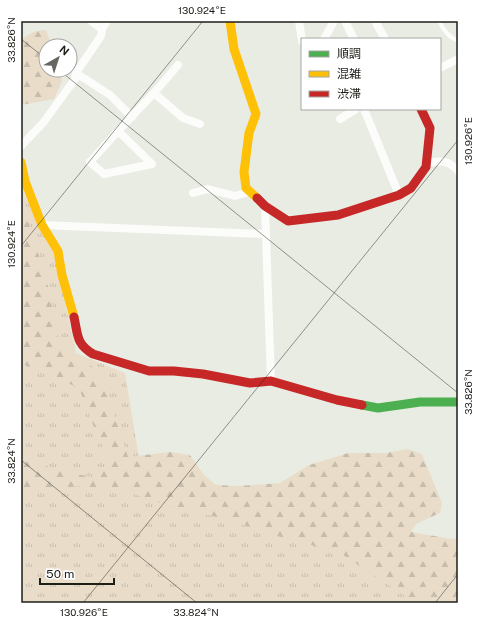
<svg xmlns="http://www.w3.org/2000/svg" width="479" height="624" viewBox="0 0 479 624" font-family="'Public Sans','Noto Sans JP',sans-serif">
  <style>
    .grass { fill: url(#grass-tufts) }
    .forest { fill: url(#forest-firs) }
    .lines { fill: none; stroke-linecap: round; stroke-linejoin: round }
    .lane { stroke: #fcfcfb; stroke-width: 4 }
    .street { stroke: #fcfcfb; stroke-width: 8 }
    .fast { stroke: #4caf50; stroke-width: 9 }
    .slow { stroke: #ffc107; stroke-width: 9 }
    .jam { stroke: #c62828; stroke-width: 9 }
    .ticks { fill: none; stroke: #1d1f19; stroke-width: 1; stroke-opacity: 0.45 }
    .neatline { fill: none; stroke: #1d1f19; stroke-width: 1.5 }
    .ticks-label { font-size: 10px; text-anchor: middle; fill: #1d1f19 }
  </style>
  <defs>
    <pattern id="grass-tufts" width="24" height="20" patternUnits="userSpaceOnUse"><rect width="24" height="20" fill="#e9ddca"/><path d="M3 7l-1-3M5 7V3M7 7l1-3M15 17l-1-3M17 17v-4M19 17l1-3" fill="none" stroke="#c7bdad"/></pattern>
    <pattern id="forest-firs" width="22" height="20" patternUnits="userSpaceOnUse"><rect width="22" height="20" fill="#e9ddca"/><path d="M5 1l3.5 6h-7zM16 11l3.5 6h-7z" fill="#c7bdad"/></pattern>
  </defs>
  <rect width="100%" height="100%" fill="#e8ece3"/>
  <path class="grass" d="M21,169l2,7 1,18 30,59 22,100 49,20 18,109 209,52 89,69h-420z"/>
  <path class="forest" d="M46,30l6,16h-6v24h13l3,11 -8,18 -33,6v-66l15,-8z
    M21,199l30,97 8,48 35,24 10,15 24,74 42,-5 20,3 14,20 12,10 23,1 41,-3 29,-18 39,-12h38l22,-4 14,5 20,49 -2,10 -24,11 -5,8 41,7 6,-1v65h-42l-76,-50 -58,-16 -57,-18 -52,-12 -52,-17 -41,-4 -39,4 -20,-3v-33l34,16 42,8 14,-15 -14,-28 -18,-47 -58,-25z"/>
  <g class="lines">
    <path class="lane" d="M439,21c4,8 11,17 19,20"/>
    <path class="street" d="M91,21l11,8 5,-8
      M299,21l3,20
      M345,21l9,18
      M375,21l10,18
      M102,29l-1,7 -25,37 34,22 22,22
      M324,39l10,-18
      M440,68l18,-9
      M154,93l29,25 17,6
      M364,109l35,86
      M340,119l16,-10
      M118,131l-28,31 14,12 48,-10 -34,-33 36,-38 24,-28
      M21,146l22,-23 32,-44 1,-6
      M426,163c14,-2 22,-4 32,8
      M193,193l15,-4 27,7 14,-4
      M265,206l6,175
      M42,225l223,9"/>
    <path class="fast" d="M362,405l16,3 42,-6h38"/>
    <path class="slow" d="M230,21l4,28 22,65 -7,19 -5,39 2,16 11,10
      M21,162l4,19 17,44 16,26 4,24 12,42"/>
    <path class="jam" d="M257,198l8,8 23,15 50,-6 61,-20 12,-7 15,-21 4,-39 -9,-19
      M74,317c4,18 2,27 19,37l56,17h25l29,3 47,9 21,-2 66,19 25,5"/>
  </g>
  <path class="ticks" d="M21,39l25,20M59,70l399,323M21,246l182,-225M21,460l176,143M83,603l375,-463M435,603l23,-29"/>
  <rect width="479" height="624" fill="none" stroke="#ffffff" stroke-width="44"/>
  <rect x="301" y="38" width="140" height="72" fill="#ffffff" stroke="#a5a5a3"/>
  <rect x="309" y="51" width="20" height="6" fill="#4caf50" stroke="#a5a5a3"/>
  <text x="337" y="58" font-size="12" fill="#1d1f19">順調</text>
  <rect x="309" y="71" width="20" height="6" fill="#ffc107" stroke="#a5a5a3"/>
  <text x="337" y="78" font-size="12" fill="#1d1f19">混雑</text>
  <rect x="309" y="91" width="20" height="6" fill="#c62828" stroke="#a5a5a3"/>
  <text x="337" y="98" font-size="12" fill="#1d1f19">渋滞</text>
  <g transform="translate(58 58) rotate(39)"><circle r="19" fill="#ffffff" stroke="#a5a5a3"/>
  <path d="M0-3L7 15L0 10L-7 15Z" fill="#646760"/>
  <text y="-6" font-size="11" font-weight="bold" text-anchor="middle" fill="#1d1f19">N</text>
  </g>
  <path d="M40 578v6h74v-6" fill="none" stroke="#1d1f19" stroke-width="2"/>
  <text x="46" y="578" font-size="12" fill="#1d1f19" stroke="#ffffff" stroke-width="3" paint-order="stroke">50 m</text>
  <rect x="22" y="22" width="435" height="580" class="neatline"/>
  <g class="ticks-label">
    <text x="202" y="14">130.924°E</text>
    <text transform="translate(11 40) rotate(-90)" y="4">33.826°N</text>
    <text transform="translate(468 141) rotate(-90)" y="4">130.926°E</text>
    <text transform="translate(11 244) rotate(-90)" y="4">130.924°E</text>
    <text transform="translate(468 392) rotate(-90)" y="4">33.826°N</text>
    <text transform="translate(11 461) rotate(-90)" y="4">33.824°N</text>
    <text x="84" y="616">130.926°E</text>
    <text x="196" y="616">33.824°N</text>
  </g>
</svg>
